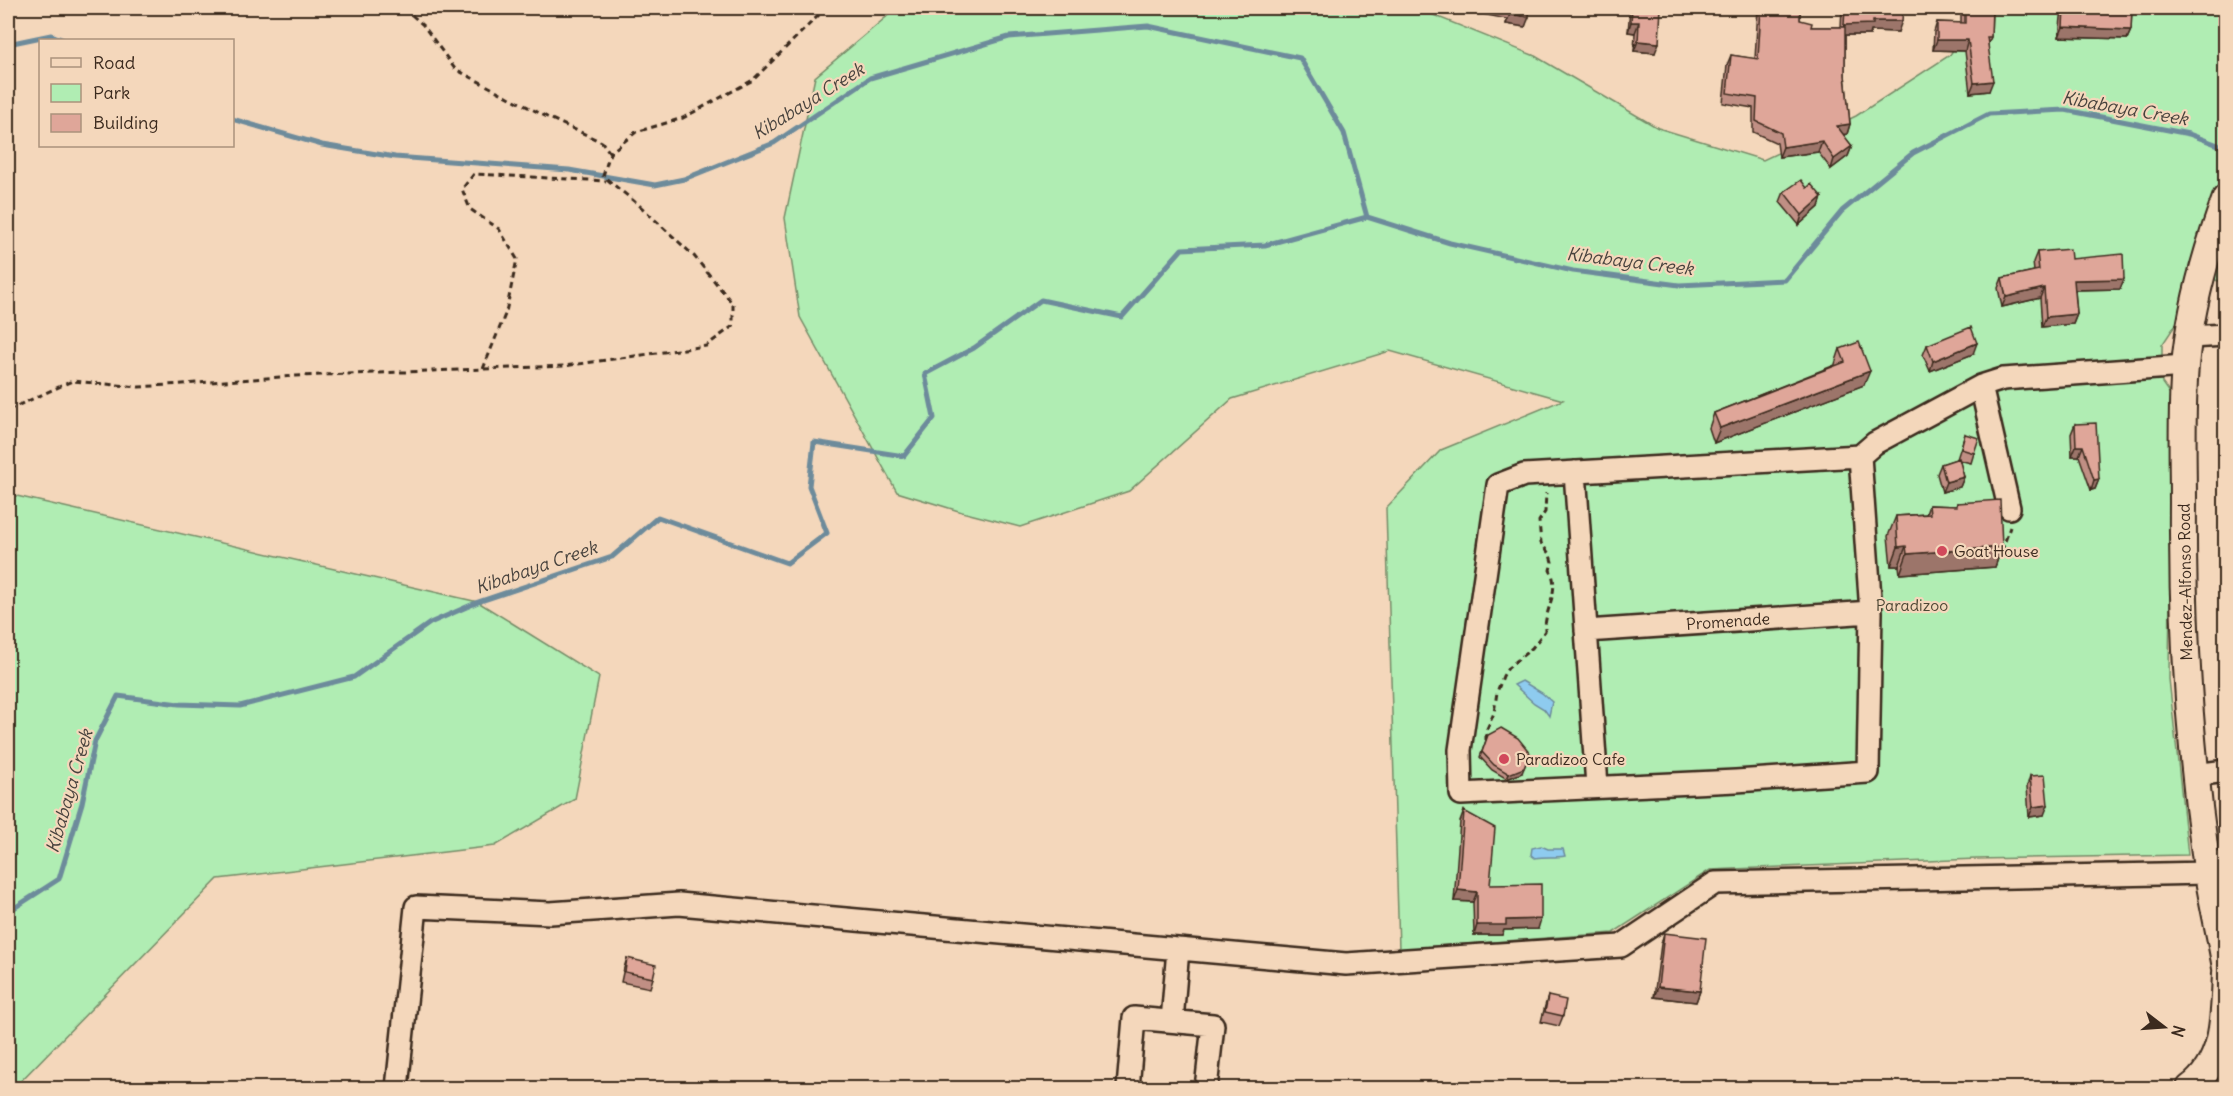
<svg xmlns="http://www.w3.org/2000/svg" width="2233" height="1096" viewBox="0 0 2233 1096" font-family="Delius,sans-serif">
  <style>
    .green { fill: #b0edb3; stroke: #768c68; stroke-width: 1.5 }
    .water { fill: #8ecbef; stroke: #6d8b9b; stroke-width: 1.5 }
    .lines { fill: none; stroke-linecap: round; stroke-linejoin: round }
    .stream { stroke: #6d8b9b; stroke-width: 5 }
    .minor-casing { stroke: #3b2a1e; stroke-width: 26 }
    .major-casing { stroke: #3b2a1e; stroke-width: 30 }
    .path { stroke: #3b2a1e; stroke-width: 3; stroke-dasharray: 6 4.5; stroke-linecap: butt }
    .minor { stroke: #f4d7bb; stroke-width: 21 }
    .major { stroke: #f4d7bb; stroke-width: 26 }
    .wall { fill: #c08f84; stroke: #3b2a1e; stroke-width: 1.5 }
    .shaded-wall { fill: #9c746b; stroke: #3b2a1e; stroke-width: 1.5 }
    .building { fill: #dfa699; stroke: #3b2a1e; stroke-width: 1.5 }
    .poi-dot { fill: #d1495b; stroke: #f4d7bb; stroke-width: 2 }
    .labels { text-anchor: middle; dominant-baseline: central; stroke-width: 4.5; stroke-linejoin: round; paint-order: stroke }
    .poi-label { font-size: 16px; fill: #3b2a1e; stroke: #f4d7bb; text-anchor: start }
    .street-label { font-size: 16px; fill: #3b2a1e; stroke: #f4d7bb }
    .park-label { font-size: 16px; fill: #4d4734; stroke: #f4d7bb }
    .water-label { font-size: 18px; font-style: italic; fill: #47423d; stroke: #f4d7bb }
  </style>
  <rect width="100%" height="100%" fill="#f4d7bb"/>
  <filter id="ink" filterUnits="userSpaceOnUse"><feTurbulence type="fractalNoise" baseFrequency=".0167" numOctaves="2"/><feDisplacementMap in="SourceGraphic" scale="12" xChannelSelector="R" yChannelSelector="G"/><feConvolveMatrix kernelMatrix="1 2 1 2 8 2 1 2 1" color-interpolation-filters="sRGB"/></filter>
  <g filter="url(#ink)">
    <path class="green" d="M897,8h519l119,48 123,72 105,32 93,-44 94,-61 28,-47h247v274l-36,-7 -7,40 -20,30v38l10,14 -3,282 19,176 -212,4 -266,11 -97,63 -214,16 -13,-441 55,-58 122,-50 -173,-49 -158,48 -103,92 -109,36 -58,-15 -65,-20 -97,-175 -15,-99 30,-141z
      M8,494l470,108 121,75 -24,122 -80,47 -277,33 -204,209h-6z"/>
    <path class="water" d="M1522,681l20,12 10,9 -3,14 -5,-7 -10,-6 -20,-18z
      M1541,846l7,3h15l2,7c-10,2 -19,0 -30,2l-4,-3 1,-7z"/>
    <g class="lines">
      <path class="stream" d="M8,44l43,-9 13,5
        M232,119l90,26 73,12 174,13 86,15 29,-6 90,-36 96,-65 139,-41 139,-11 152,32 44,75 23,84
        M8,912l51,-33 23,-76 13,-62 23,-45 61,8 61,2 114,-29 76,-54 48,-21 134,-45 46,-40 129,46 40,-30 -18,-47 5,-44 90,14 30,-38 -9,-44 49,-26 67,-48 81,17 60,-68 83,-4 102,-28 83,26 123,28 106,14 106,-5 57,-69 71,-58 76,-39 76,-4 124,24 37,14"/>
      <g class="minor-casing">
        <path id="minor" d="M2189,337l37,-2
          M1981,386l28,122
          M1860,456l11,156 -3,160 -132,9 -275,13 -1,-44 38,-265 26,-10 336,-19 15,-13 106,-57 22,-7 182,-13
          M1575,472l22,314
          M1586,631l285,-19
          M2195,775l31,-4
          M2206,864l20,-2
          M1172,1021l6,-72
          M397,1088l19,-181 134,6 129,-9 667,60 275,-18 94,-63 493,-10
          M1128,1088l6,-70 79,7 -7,63"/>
      </g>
      <g class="major-casing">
        <path id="major" d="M2226,198c-20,54 -36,111 -41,168 -4,45 -2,91 -2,136 -1,120 6,240 23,359 5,36 14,71 20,107
          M2190,1088c36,-27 34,-74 36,-115"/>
      </g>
      <path class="path" d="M404,8l19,17 32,44 92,48 55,25 8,11
        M483,369l23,-57 11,-53 -18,-30 -29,-20 -8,-20 12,-15 132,7
        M8,410l64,-29 67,6 157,-11 268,-10 142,-20 27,-20v-22l-39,-48 -54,-50 -37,-30 7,-23 26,-21 47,-14 70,-38 73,-72
        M1995,557l5,-1 10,-29
        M1486,740v-9l8,-18 3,-21 6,-16 5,-8 24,-20 13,-17c-1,-22 16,-40 5,-61l2,-8 -2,-7 -9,-12 -2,-22 6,-9 1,-19"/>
      <use href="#minor" class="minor"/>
      <use href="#major" class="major"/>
    </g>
    <path class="wall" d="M1462,8h68l-5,19 -19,-3 1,-5 -45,-9z
      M1630,8h31l-6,45 -21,-2 1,-18 -7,-1z
      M1758,8h42v12l11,7h30l1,-19h-1h62l-5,24 -27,-1 -1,4h-25v40l5,49 -3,10 -4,1 9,11 -4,10 -17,13 -13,-17 -39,5 -2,-14 -24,-11v-24l-30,-5 4,-38 4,-10 24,4z
      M1961,8h31l-1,29 -3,7 1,47 -19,2 -5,-42 -32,-1 1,-18 3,-10 24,1z
      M2062,8h70l-1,22 -4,9 -68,-2z
      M1807,188l15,9 -3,10 -20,18 -19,-23 4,-10z
      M2037,252l34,7 49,30 -45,1 2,24 -4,10 -31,3 -2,-29 -38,9 -4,-19 4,-10 32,-7 -1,-9z
      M1927,345l46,9 -43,17 -7,-16z
      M1840,349l24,36 -150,58 -5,-15 5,-15 121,-48v-1z
      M2075,424l24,55 -4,10 -4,1 -12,-34h-7l-1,-22z
      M1965,434l9,19 -3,10 -12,-3 5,17 -4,10 -18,5 -5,-18 4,-10 16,-5z
      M1957,503l45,44 -7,20 -95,7 -1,-8h-8l-3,-30 8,-20 30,-2 3,-9 27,1z
      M1488,735l34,38 -15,6 -15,-9 -12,-13z
      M2030,776l14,39 -15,2 -2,-31z
      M1464,811l26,74 48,44 -34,1 -2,5h-28l-1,-33 -19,-1 6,-79z
      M1664,933l36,58 -4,11 -42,-5 7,-53z
      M627,958l26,20 -3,10 -29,-6 3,-14z
      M1548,996l15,20 -4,10 -18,-4 4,-16z"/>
    <path class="shaded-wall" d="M2012,8h16v1z
      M1510,14l19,3 -4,10 -19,-3z
      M1873,21h29l-4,11 -27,-1 -1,4h-29l3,-10z
      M1631,22h8l-4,11 -7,-1z
      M2063,27l68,3 -4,9 -68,-2z
      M1937,40h31l-3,11 -32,-1z
      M1638,41l21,2 -4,10 -21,-2z
      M1993,81l-4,10 -19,2 4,-10z
      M1850,124l-3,10 -14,2 4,-10z
      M1822,141l-4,11 -39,5 4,-10z
      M1852,146l-4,10 -17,13 3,-10z
      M1822,197l-3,10 -20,18 3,-10z
      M2124,279l-4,10 -49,1 3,-10z
      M2044,288l-4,10 -38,9 4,-10z
      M2077,314l-4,10 -31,3 4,-10z
      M1977,343l-4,11 -43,17 3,-10z
      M1870,371l-6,14 -150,58 6,-15z
      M2076,446h7l-4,10h-7z
      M1964,477l-4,10 -18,5 4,-10z
      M2099,479l-4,10 -4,1 3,-10z
      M1906,546l-7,20h-8l7,-19z
      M2002,547l-7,20 -95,7 7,-20z
      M1530,753l-8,20 -15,6 2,-5z
      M2048,805l-4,10 -15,2 4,-10z
      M1458,890l19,2 -4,10 -19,-1z
      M1541,919l-3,10 -34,1 -2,5h-28l3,-10 29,-5z
      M1658,987l42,4 -4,11 -42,-5z"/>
    <path class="building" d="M1505,8h25l-1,9 -19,-3v-5z
      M1632,8h29l-2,35 -21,-2 1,-19h-8z
      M1761,8h39v12l12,3 -1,4h34v48l5,49 -13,2 15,20 -18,13 -12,-18 -39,6 -2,-14 -25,-12 1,-23 -30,-5 4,-38 27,4z
      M1845,8h58l-1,13h-29v3l-29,1z
      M1965,8h27l-1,29h-4l6,44 -19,2 -6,-43h-31v-18l28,1z
      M2064,8h68l-1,22 -68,-3z
      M1801,180l6,8 4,-4 11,13 -20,18 -18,-23z
      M2070,249l1,10 52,-5 1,25 -50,1 3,34 -31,3 -2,-29 -38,9 -4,-19 37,-8 -2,-18z
      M1971,327l6,16 -44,18 -6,-16z
      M1859,342l11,29 -150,57 -6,-15 131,-51 -5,-13z
      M2096,423l3,56 -5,1 -11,-34h-7l-1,-22z
      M1965,434l14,4 -5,15 -13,-4z
      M1959,458l5,19 -18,5 -5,-18z
      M2000,500l2,47 -95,7 -1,-8 -8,1 -2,-31 34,-2 -1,-9 28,1v-3z
      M1501,728l17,10 12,15 -6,15 -15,6 -15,-9 -12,-13 6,-17z
      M2045,775l3,30 -15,2 -3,-31z
      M1464,811l31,17 -5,57 51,-1v35l-35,1v5h-29v-33l-19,-2z
      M1664,933l42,5 -6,53 -42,-4z
      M627,958l29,7 -3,13 -28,-6z
      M1548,996l18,4 -3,16 -18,-4z"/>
  </g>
  <g class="poi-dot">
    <circle cx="1942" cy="551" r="6"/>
    <circle cx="1504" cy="759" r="6"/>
  </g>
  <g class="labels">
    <g class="poi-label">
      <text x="1954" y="551">Goat House</text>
      <text x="1516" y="759">Paradizoo Cafe</text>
    </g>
    <g class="street-label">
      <text transform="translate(2185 582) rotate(-91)">Mendez-Alfonso Road</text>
      <text transform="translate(1728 621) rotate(-4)">Promenade</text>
    </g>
    <g class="park-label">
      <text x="1912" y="605">Paradizoo</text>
    </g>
    <g class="water-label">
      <text transform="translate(808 101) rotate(-32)">Kibabaya Creek</text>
      <text transform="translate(2125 108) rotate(10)">Kibabaya Creek</text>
      <text transform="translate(1630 261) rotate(7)">Kibabaya Creek</text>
      <text transform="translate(536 567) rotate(-19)">Kibabaya Creek</text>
      <text transform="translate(69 791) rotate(-74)">Kibabaya Creek</text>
    </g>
  </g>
  <rect width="2233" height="1096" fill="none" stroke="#f4d7bb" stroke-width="30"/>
  <rect x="15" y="15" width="2203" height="1066" fill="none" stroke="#3b2a1e" stroke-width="2" filter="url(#ink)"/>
  <rect x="39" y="39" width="195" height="108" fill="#f4d7bb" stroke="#aa927c" stroke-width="1.5"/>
  <rect x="51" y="58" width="30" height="9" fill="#f4d7bb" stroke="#aa927c" stroke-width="1.5"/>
  <text x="93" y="69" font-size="18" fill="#3b2a1e">Road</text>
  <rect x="51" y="84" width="30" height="18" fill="#b0edb3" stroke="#aa927c" stroke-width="1.5"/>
  <text x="93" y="99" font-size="18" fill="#3b2a1e">Park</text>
  <rect x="51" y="114" width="30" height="18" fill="#dfa699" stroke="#aa927c" stroke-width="1.5"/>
  <text x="93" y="129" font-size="18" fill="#3b2a1e">Building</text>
  <g transform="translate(2164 1027) rotate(107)" stroke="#f4d7bb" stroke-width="4.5" paint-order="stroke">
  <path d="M0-4.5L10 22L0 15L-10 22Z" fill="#3b2a1e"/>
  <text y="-9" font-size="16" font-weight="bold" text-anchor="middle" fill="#3b2a1e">N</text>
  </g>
</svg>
